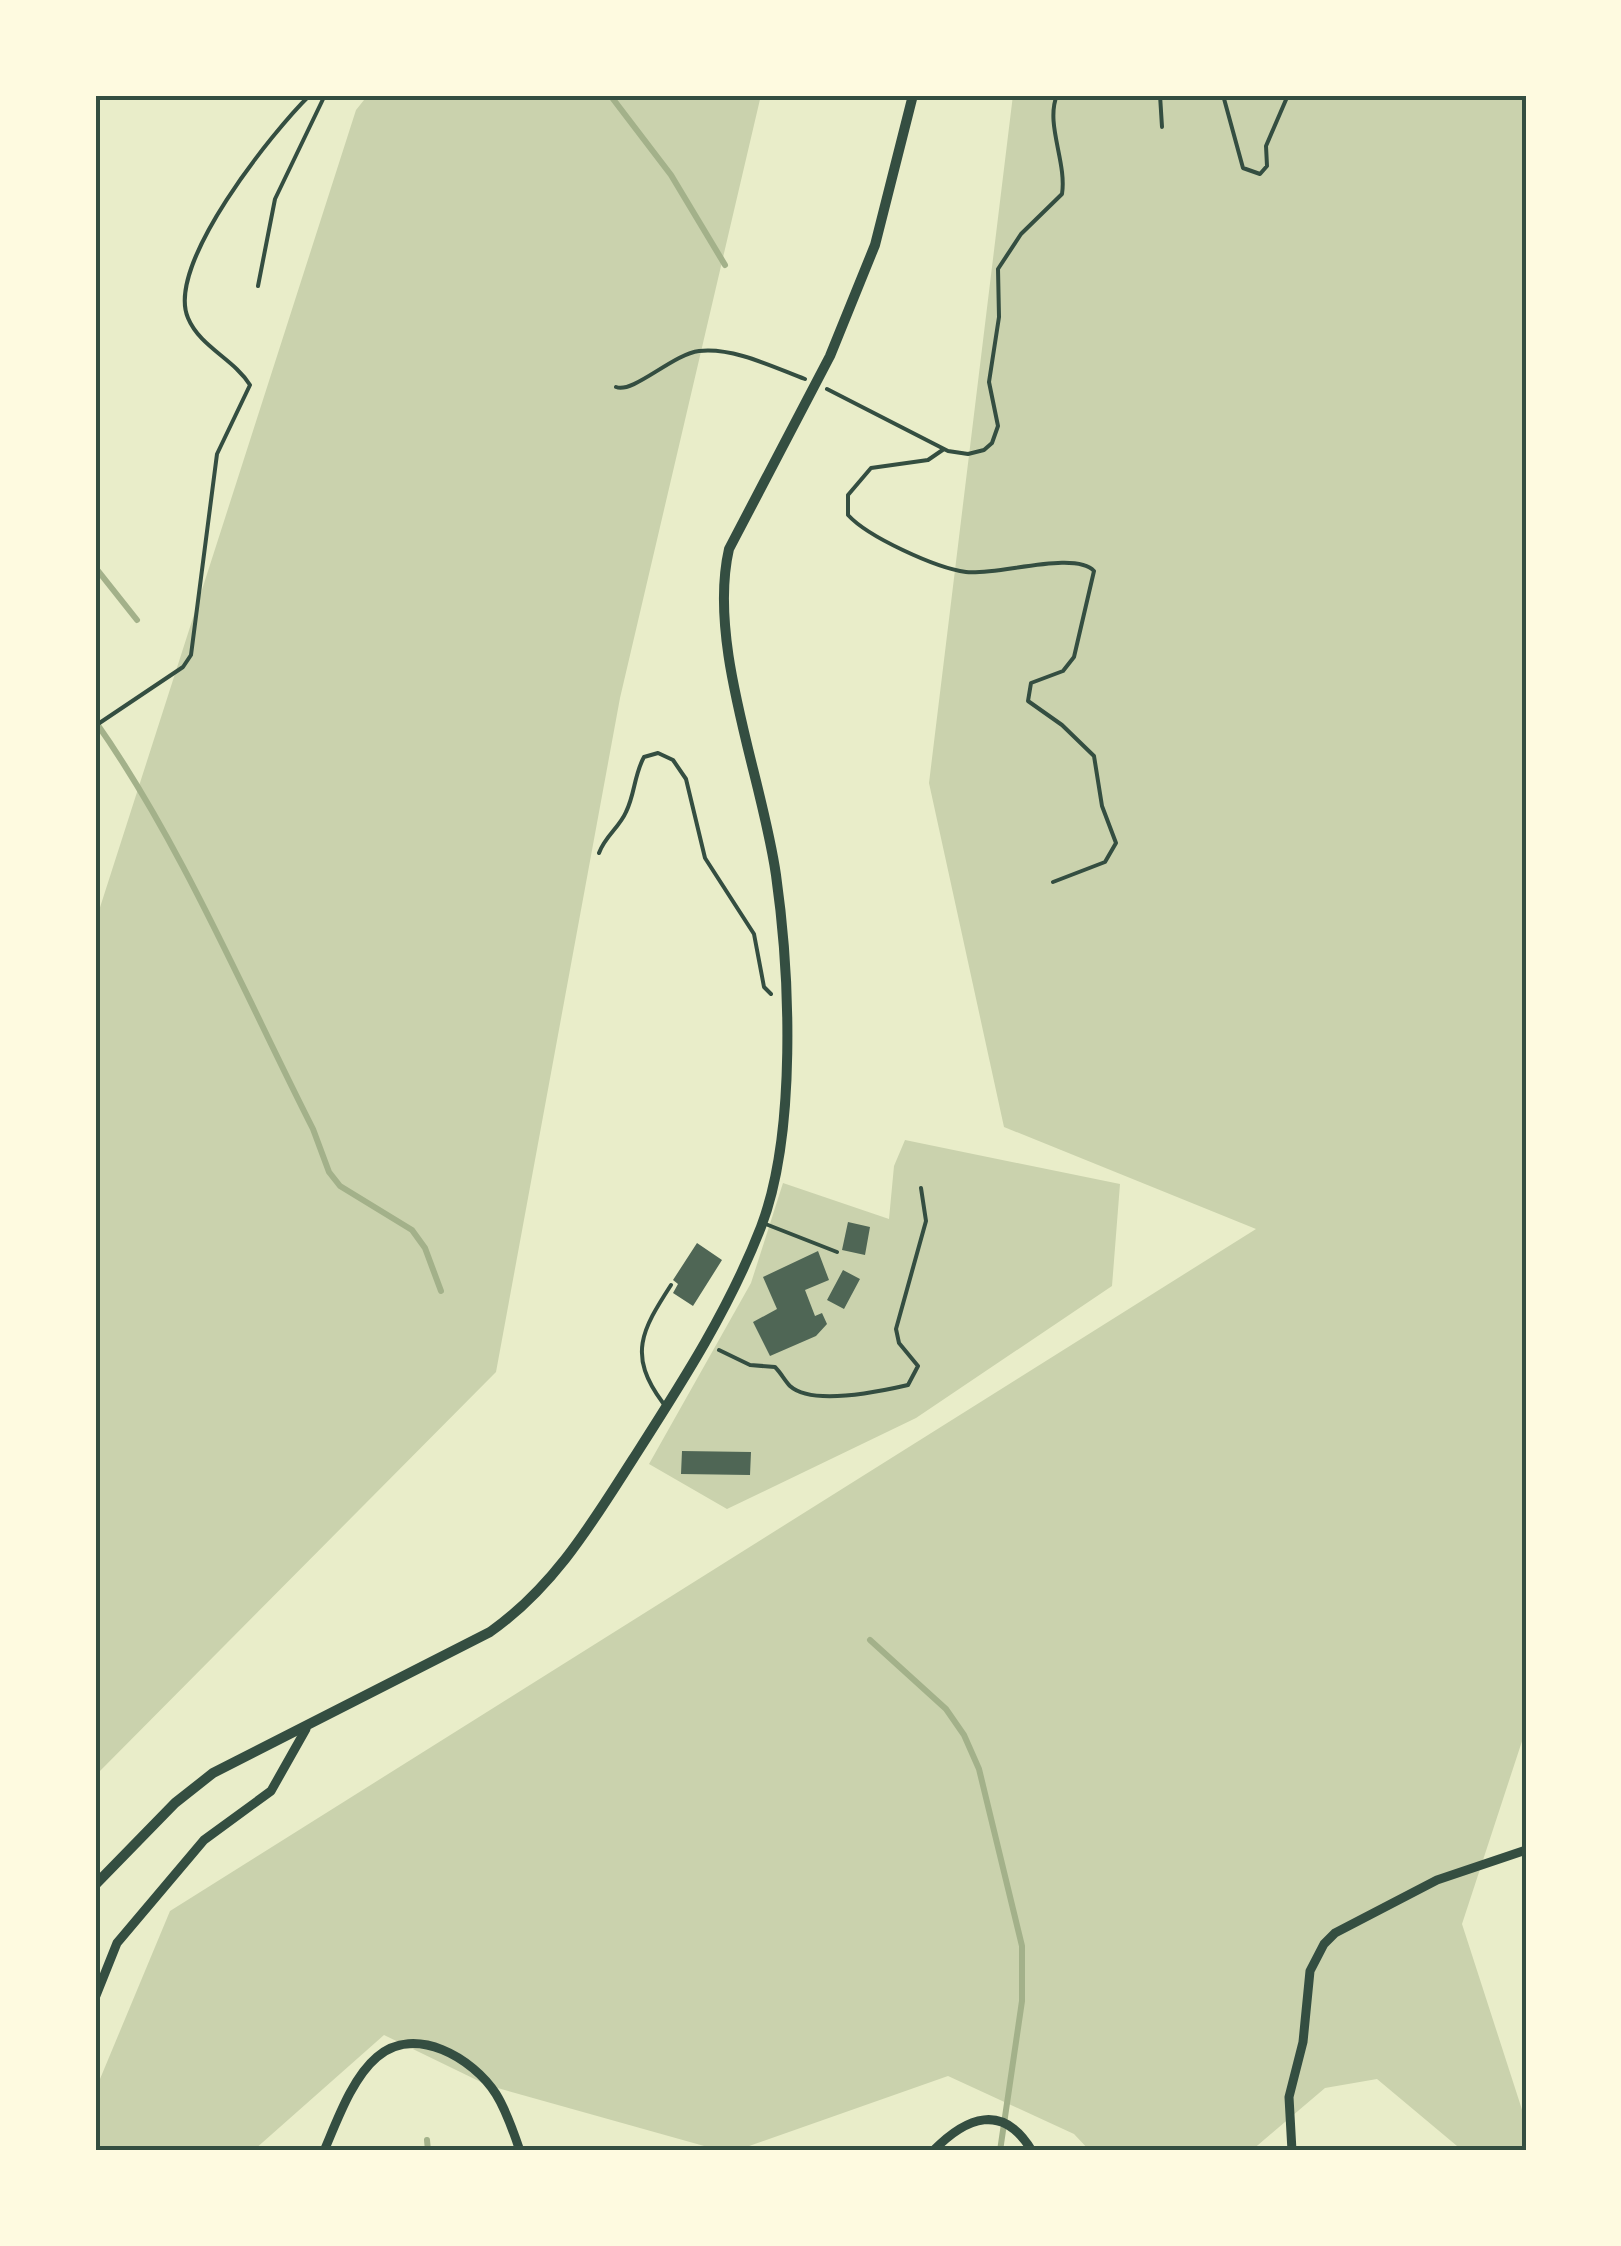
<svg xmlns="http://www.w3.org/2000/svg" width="1621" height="2246" viewBox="0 0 1621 2246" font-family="'IBM Plex Serif',serif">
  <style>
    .green { fill: #cad2ad }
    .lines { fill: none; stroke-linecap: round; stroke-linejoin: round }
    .stream { stroke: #a3b18a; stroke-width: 6 }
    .building { fill: #4f6655 }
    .path { stroke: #344e41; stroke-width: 4 }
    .service { stroke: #344e41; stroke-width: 4 }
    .minor { stroke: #344e41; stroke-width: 9 }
    .tertiary { stroke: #344e41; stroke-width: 10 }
    .neatline { fill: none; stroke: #344e41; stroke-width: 4 }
  </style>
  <rect width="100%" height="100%" fill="#e9edc9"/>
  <path class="green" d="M368,95h393l-141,603 -124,674 -401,404v-853l261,-813z
    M1013,95h513v1634l-64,195 64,198v26l-63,3 -86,-72 -52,9 -74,63h-161l-16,-17 -126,-58 -213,75h-13l-235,-66 -103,-50 -131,116h-158v-60l75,-180 1086,-682 -252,-102 -75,-344z
    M905,1140l215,44 -8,102 -196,132 -189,91 -78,-45 102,-181 32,-100 106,36 5,-53z"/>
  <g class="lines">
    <path class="stream" d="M610,95l61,80 54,90
      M95,96l2,-1
      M95,567l42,53
      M95,721c85,120 151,276 218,408l16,43 11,14 72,44 13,18 16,43
      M870,1640l76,69 18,26 15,34 43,177v55l-22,150
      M427,2140l1,11"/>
  </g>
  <path class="building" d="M848,1222l22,5 -5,28 -23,-5z
    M697,1243l25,17 -29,46 -20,-13 5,-9 -5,-4z
    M818,1251l11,29 -24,10 10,26 7,-3 5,11 -11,12 -46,20 -17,-34 24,-13 -14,-32z
    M843,1270l17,9 -16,30 -17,-9z
    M682,1451l69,1 -1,23 -69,-1z"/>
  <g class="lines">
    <path class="path" d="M1160,95l2,32
      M1223,95l20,73 17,6 7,-8 -1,-20 22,-51
      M258,286l17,-87 50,-104
      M616,387c17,7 57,-33 83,-36 34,-4 74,16 106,28
      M827,389l121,62 20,3 16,-4 8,-7 6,-17 -9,-44 10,-65 -1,-48 23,-35 41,-40c5,-32 -17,-70 -5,-99
      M944,449l-16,11 -57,8 -23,27v20c20,22 88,53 118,57 30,4 109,-22 128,-1l-20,86 -11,14 -32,12 -3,18 34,24 32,31 8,50 14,37 -11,19 -52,20
      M95,726l88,-59 8,-12 26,-201 33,-69c-16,-26 -50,-38 -62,-67 -23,-53 85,-187 122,-223
      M599,853c6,-17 20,-25 27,-41 9,-18 8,-37 18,-55l14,-4 15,7 13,19 19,79 49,76 10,53 7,7
      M719,1350l31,15 25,2c6,6 10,14 15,19 22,20 92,5 118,-1l10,-19 -19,-23 -3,-14 30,-108 -5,-33"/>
    <path class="service" d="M763,1223l74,29
      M663,1403c-36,-48 -21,-73 8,-118"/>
    <path class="minor" d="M95,1998l22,-55 87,-103 67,-49 35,-62
      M324,2151c13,-30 28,-73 53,-94 38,-33 96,1 119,37 10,16 18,39 24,57
      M933,2151c33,-34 70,-49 99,0
      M1292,2151l-3,-54 14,-55 7,-71 14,-27 11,-11 102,-53 89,-30"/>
    <path class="tertiary" d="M95,1885l80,-82 38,-30 277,-141c64,-45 102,-109 143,-173 48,-75 96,-149 128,-232 36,-94 29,-253 15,-352 -14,-99 -69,-230 -47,-326l101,-193 45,-111 38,-150"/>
  </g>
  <rect width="1621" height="2246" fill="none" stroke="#fefae0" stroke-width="195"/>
  <rect x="98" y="98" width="1426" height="2050" class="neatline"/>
</svg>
